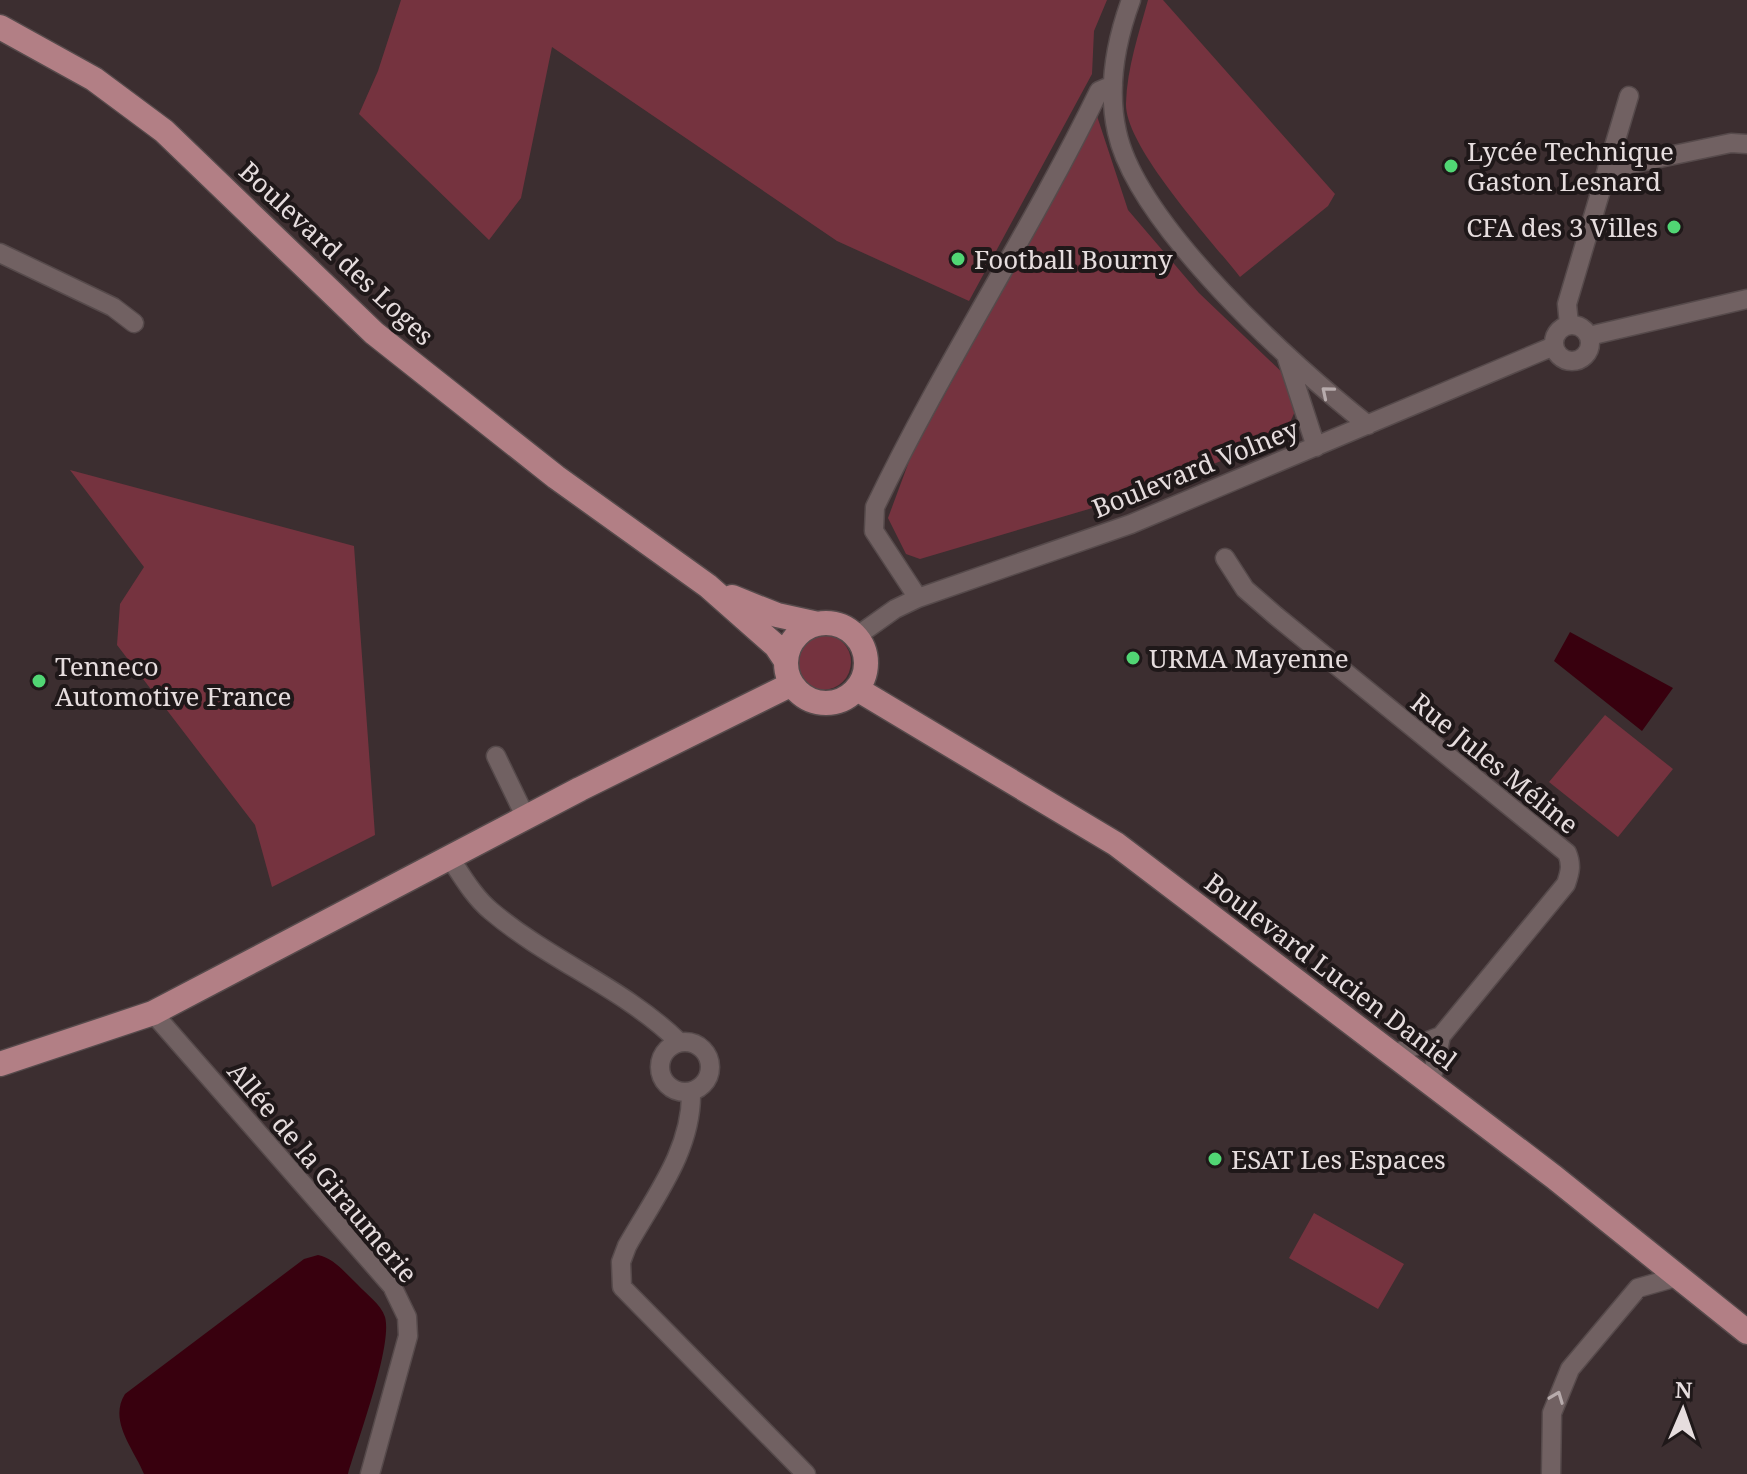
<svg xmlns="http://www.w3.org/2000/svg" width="1747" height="1474" viewBox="0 0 1747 1474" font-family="'Noto Serif',serif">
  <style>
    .green { fill: #75333f }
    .water { fill: #38000e }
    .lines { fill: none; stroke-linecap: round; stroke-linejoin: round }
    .minor-casing { stroke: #564a4b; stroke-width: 21 }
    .major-casing { stroke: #564a4b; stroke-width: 27 }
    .minor { stroke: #716162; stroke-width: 18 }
    .major { stroke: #b27f85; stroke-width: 24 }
    .oneway { stroke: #b7abac }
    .poi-dot { fill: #51d674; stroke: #1f1819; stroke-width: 3 }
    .labels { text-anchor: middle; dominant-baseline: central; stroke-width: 8; stroke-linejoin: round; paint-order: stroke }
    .poi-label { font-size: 26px; fill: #e6ddde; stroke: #1f1819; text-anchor: start }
    .street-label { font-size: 26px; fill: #e6ddde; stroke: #1f1819 }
  </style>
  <rect width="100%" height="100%" fill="#3c2e30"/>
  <path class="green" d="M401,0h706l-13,31 -2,43 -123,227 -132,-60 -285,-194 -31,151 -32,42 -130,-126 19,-43z
    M1148,0h15l172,194 -7,12 -88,71c-28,-36 -116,-131 -114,-174 1,-35 13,-70 22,-103z
    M1097,116l31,94 71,83 89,85 8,31 -12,27 -151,60 -213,63 -14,-5 -18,-36 23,-62z
    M70,470l284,76 21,289 -103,52 -17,-62 -138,-180 3,-41 24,-37z
    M795 662a28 28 0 1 1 56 0a28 28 0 1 1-56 0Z
    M1605,715l68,54 -55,68 -69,-55z
    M1314,1213l90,51 -26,45 -89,-51z"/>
  <path class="water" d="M1570,632l103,56 -31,43 -88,-70z
    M318,1255c16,3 27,18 39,29 9,10 24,20 28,33 8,28 -28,125 -37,157h-204c-10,-25 -36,-53 -19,-80l179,-135z"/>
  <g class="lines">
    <g class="minor-casing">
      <path id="minor" d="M1131,0c-15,41 -24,88 -14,132 20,93 176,234 251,293
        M1607,169l124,-26 16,1
        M0,253l113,54 21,16
        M1569,325l-2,-21 62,-208
        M1554 343a18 18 0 1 1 36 0a18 18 0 1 1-36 0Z
        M1589,336l158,-37
        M1287,358l29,89
        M1225,558l20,31 31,27 291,237c5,12 3,19 -1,31l-125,152 -10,46
        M918,598l-44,-67 1,-24c68,-142 155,-274 224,-416l14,-6
        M857,636l38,-27 23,-11 213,-74 423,-178
        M496,756l30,62
        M450,858c12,18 24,39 41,53 59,50 133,77 188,131
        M153,1013l239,273 15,31 1,19 -38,138
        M660 1067a25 25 0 1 1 50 0a25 25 0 1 1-50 0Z
        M1394,1054l47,-18
        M691,1093c1,57 -37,105 -64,153l-6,16 1,25 184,187
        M1551,1474l1,-61 18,-44 68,-81 39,-11"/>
    </g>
    <g class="major-casing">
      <path id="major" d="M0,27l94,52 70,52 210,202 182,144 152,109 68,60 10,15
        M732,597l45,18 41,9
        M786 663a40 40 0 1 1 80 0a40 40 0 1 1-80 0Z
        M857,689l259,155 438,333 193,155
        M0,1064l153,-51 427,-224 212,-105"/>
    </g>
    <use href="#minor" class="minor"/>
    <use href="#major" class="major"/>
  </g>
  <defs><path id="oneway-chevron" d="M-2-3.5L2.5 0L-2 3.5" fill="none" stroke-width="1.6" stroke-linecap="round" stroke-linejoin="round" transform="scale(2)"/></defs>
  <g class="oneway">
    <use href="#oneway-chevron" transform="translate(1327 392) rotate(-140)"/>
    <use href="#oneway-chevron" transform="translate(1557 1397) rotate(-69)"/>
  </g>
  <g class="poi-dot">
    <circle cx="1451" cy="166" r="8"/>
    <circle cx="1674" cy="227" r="8"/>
    <circle cx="958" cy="259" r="8"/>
    <circle cx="1133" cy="658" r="8"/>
    <circle cx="39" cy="681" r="8"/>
    <circle cx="1215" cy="1159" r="8"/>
  </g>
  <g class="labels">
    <g class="poi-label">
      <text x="1467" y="151">Lycée Technique<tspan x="1467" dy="30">Gaston Lesnard</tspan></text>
      <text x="1658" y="227" text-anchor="end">CFA des 3 Villes</text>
      <text x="974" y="259">Football Bourny</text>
      <text x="1149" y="658">URMA Mayenne</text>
      <text x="55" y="666">Tenneco<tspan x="55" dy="30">Automotive France</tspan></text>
      <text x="1231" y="1159">ESAT Les Espaces</text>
    </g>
    <g class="street-label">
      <text transform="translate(337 253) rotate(43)">Boulevard des Loges</text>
      <text transform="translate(1195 468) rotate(-22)">Boulevard Volney</text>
      <text transform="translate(1495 763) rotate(39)">Rue Jules Méline</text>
      <text transform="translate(1331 971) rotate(37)">Boulevard Lucien Daniel</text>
      <text transform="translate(323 1172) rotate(50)">Allée de la Giraumerie</text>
    </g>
  </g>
  <g transform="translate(1683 1410) rotate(2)" stroke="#1f1819" stroke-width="6" paint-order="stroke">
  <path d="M0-6L14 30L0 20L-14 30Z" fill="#e6ddde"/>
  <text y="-12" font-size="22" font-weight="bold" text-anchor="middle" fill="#e6ddde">N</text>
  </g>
</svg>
